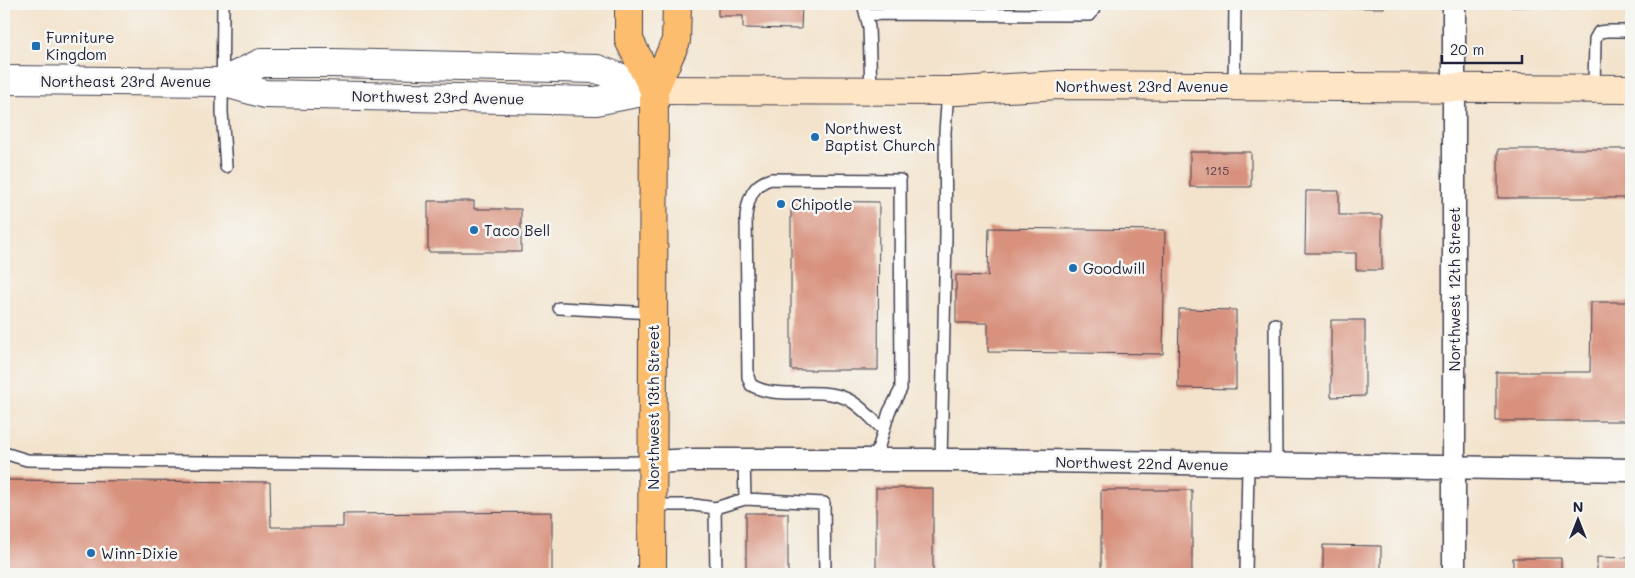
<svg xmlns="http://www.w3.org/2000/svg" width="1635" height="578" viewBox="0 0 1635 578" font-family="Mali,sans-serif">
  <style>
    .building { fill: #d8917d }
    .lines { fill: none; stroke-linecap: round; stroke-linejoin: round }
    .service-casing { stroke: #413f51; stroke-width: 14 }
    .minor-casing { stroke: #413f51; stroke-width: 25 }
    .tertiary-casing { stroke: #413f51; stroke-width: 30 }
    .secondary-casing { stroke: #413f51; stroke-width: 30 }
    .primary-casing { stroke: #413f51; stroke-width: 30 }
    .service { stroke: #fff; stroke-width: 11 }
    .minor { stroke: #fff; stroke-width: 22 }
    .tertiary { stroke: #fff; stroke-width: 28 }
    .secondary { stroke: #fee5c5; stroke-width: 28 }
    .primary { stroke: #fcbd6e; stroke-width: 28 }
    .poi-dot { fill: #1f6fb2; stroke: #f6f6f2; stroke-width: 2 }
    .labels { text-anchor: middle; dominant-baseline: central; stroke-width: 5; stroke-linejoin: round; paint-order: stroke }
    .number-label { font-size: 12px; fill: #503e4c }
    .poi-label { font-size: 15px; fill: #22223b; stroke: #f6f6f2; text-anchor: start }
    .street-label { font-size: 15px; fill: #22223b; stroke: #f6f6f2 }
  </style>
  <rect width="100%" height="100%" fill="#f6f6f2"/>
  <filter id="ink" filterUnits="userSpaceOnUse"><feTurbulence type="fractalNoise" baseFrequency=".02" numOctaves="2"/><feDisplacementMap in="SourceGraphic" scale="10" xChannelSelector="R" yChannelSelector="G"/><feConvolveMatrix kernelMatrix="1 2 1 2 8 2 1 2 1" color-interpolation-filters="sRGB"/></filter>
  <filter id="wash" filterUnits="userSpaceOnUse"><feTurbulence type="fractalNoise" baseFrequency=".0096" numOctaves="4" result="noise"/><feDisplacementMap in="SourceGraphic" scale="20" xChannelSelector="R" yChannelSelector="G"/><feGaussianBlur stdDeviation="1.12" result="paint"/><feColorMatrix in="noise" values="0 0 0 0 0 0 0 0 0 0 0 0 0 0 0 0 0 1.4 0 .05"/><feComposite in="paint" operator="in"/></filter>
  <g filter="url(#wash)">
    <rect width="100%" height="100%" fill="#f3e3cc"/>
    <g id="blocks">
      <path class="building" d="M718,4h84l-1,25 -58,-1v-12h-25z
        M1259,4h125v4l-125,-1z
        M1512,4h57v2l-57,1z
        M1498,149h133v49h-133z
        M1190,152h61v35h-61z
        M1306,191h33v24h43v55h-26v-17h-51z
        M428,201h46v8h47v43h-93z
        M791,201l88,1 -1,168h-87z
        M989,228l176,2 -2,124 -175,-2v-29h-32v-48l32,1z
        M1591,302h40v119h-135v-49h94z
        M1179,309l57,1v79l-58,-1z
        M1331,320h34v76l-34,1z
        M4,480l266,2 1,45h72v-13l209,-2v62h-548z
        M876,488h57v86h-57z
        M1101,490h91v84h-91z
        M746,513h42v61h-42z
        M1323,545l58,1v28h-58z
        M1597,557l34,1v16h-34z
        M1513,558h48v16h-48z"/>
    </g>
  </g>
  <g filter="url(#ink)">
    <use href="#blocks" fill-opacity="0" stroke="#413f51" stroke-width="1"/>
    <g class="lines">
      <g class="service-casing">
        <path id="service" d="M223,4l-1,108 4,55
          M863,4l6,23 2,64
          M866,14l224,1 7,-11
          M1234,86l1,-82
          M1594,89l1,-50 4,-7 8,-1h24
          M559,308l94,5
          M1275,324l1,141
          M4,453l23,7 64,1 339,3 223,-2
          M744,460l1,39 79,4 1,71
          M875,460l14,-48 12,-23 -1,-209 -129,-1c-19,5 -23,21 -25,37l2,161 3,8c27,16 65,1 94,13 15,6 27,22 39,32
          M941,460l5,-225 -1,-103 3,-41
          M653,505h41l21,3
          M716,574l-1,-66 30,-9
          M1246,574l2,-109"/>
      </g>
      <g class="minor-casing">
        <path id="minor" d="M653,462l40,-2h286l652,10
          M1454,574v-570"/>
      </g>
      <g class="tertiary-casing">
        <path id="tertiary" d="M4,80l218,2 39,-19h72l264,6 57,21
          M222,82l43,12 331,7 56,-11"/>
      </g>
      <g class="secondary-casing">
        <path id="secondary" d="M654,90l304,1 101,-6 572,4"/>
      </g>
      <g class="primary-casing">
        <path id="primary" d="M629,4v36l25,50
          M652,574l2,-484 22,-49 1,-37"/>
      </g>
      <use href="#service" class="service"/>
      <use href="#minor" class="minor"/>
      <use href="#tertiary" class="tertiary"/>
      <use href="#secondary" class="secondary"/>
      <use href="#primary" class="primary"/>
    </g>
  </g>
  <g class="poi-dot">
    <rect x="31" y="41" width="10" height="10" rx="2.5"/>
    <circle cx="815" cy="137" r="5"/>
    <circle cx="781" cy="204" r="5"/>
    <circle cx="474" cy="230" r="5"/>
    <circle cx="1073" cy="268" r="5"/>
    <circle cx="91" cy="553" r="5"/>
  </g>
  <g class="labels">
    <g class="number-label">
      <text x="1217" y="170">1215</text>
    </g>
    <g class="poi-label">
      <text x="46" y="37">Furniture<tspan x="46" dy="17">Kingdom</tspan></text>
      <text x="825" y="128">Northwest<tspan x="825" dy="17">Baptist Church</tspan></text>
      <text x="791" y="204">Chipotle</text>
      <text x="484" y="230">Taco Bell</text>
      <text x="1083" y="268">Goodwill</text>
      <text x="101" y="553">Winn-Dixie</text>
    </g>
    <g class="street-label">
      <text x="126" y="81">Northeast 23rd Avenue</text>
      <text x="1142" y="86">Northwest 23rd Avenue</text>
      <text transform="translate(438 97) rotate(1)">Northwest 23rd Avenue</text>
      <text transform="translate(1454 289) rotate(-90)">Northwest 12th Street</text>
      <text transform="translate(653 407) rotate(-90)">Northwest 13th Street</text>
      <text transform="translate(1142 463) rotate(1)">Northwest 22nd Avenue</text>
    </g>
  </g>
  <rect width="1635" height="578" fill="none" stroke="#f6f6f2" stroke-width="20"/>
  <g transform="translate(1578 520)" stroke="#f6f6f2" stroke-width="4" paint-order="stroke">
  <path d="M0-4L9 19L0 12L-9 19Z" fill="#22223b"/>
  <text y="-8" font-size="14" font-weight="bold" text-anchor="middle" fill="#22223b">N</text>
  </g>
  <path d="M1442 55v8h80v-8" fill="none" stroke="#22223b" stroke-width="2.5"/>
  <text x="1450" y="55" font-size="15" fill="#22223b" stroke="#f6f6f2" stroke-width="4" paint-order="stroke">20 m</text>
</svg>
